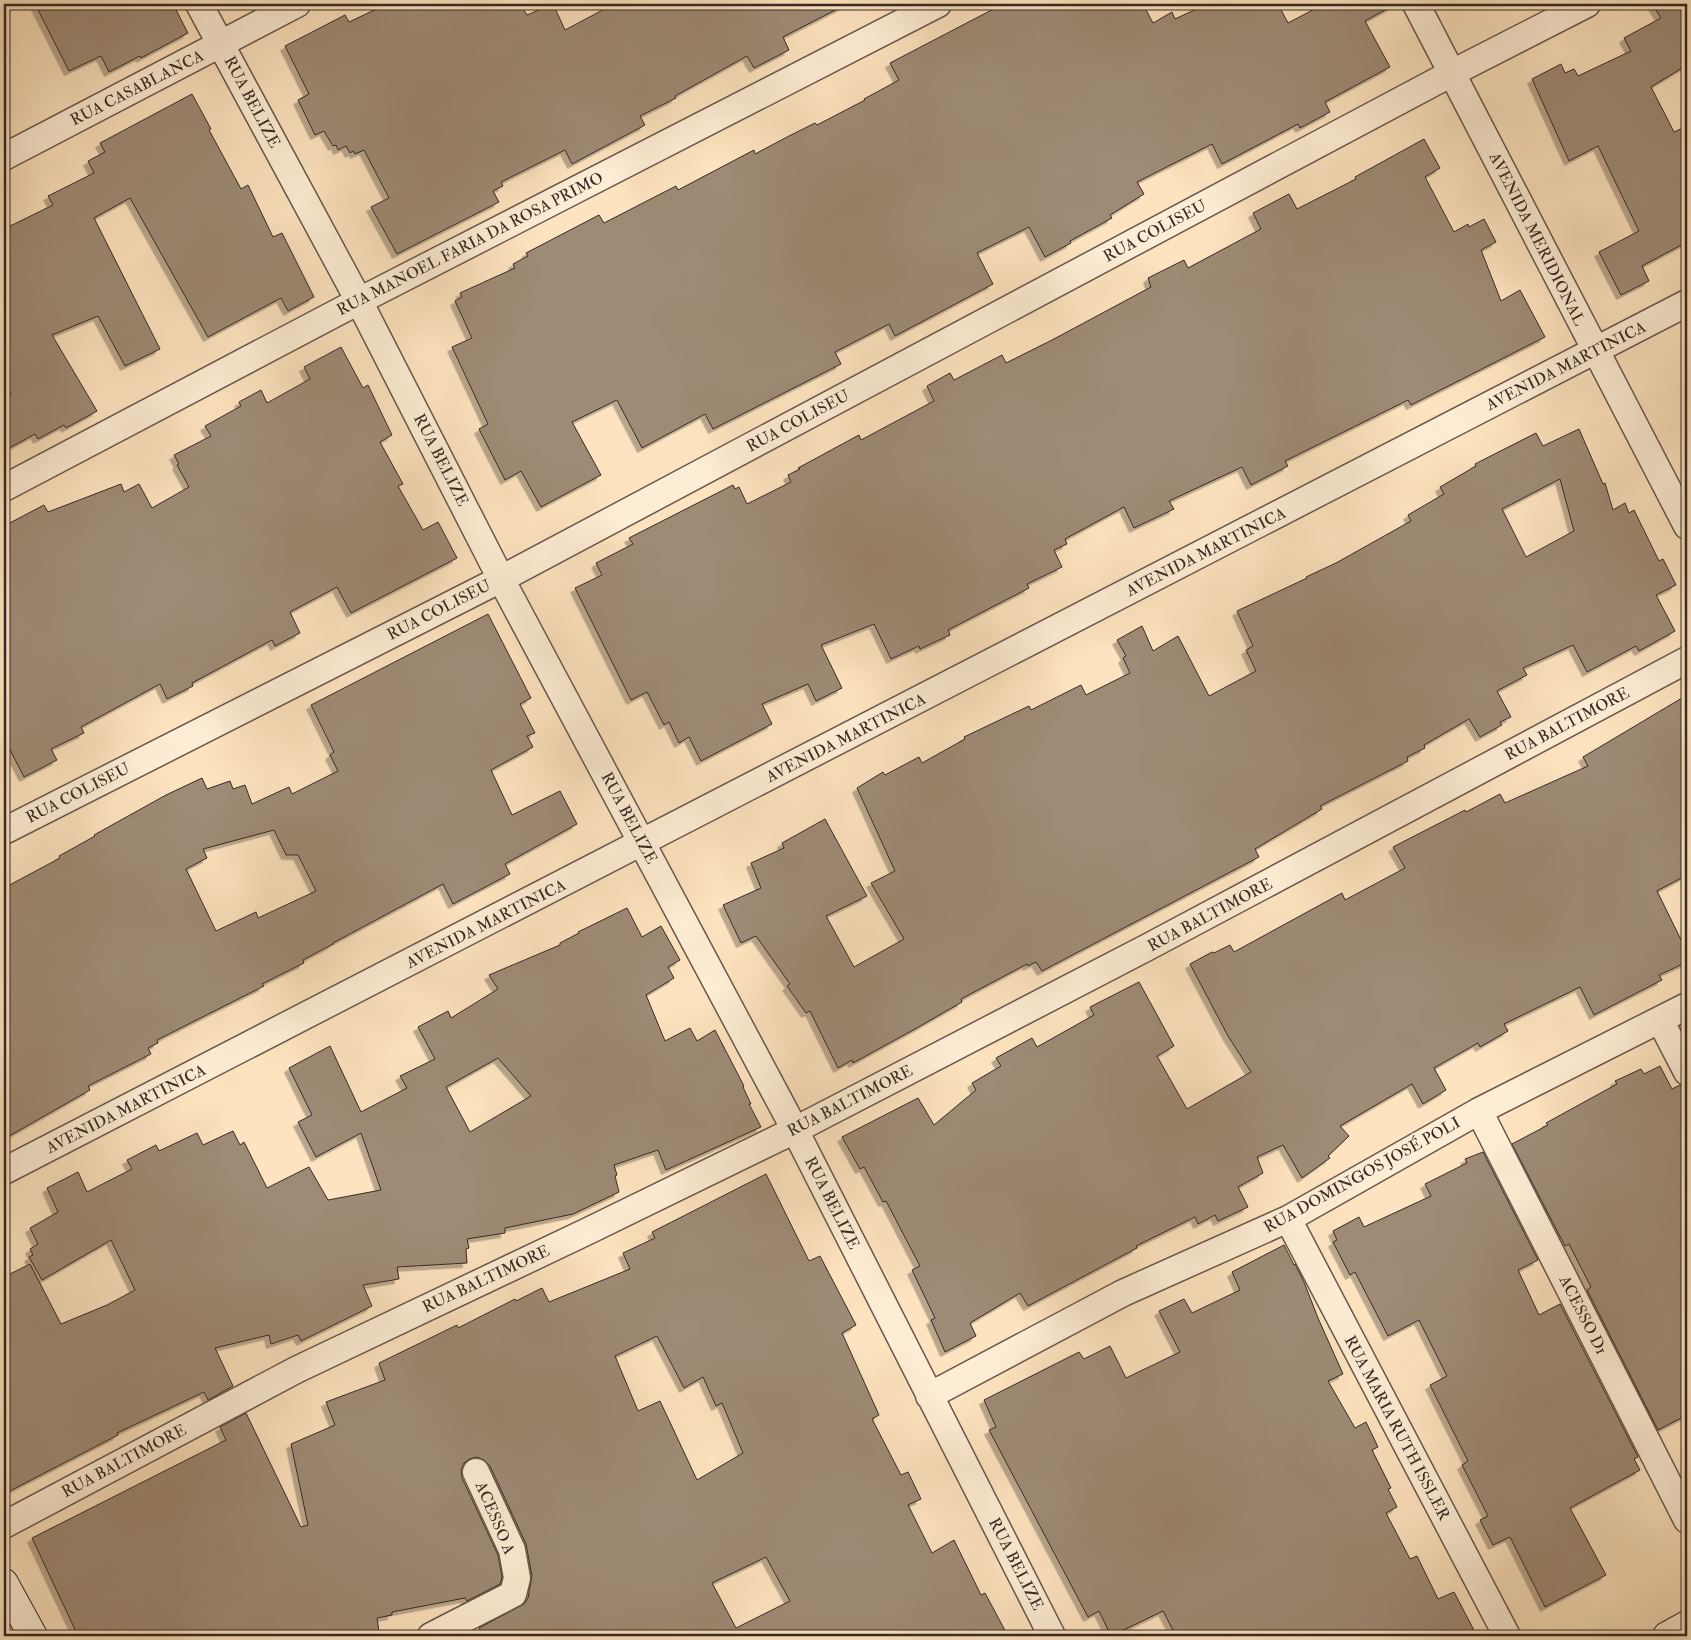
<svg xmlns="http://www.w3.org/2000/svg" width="1691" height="1640" viewBox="0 0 1691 1640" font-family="'IM FELL Double Pica',serif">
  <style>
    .building { fill: #9e8a75; stroke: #372a25; fill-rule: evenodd; filter: url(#shadow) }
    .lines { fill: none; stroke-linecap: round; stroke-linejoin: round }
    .street-casing { stroke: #68584c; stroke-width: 29 }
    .secondary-casing { stroke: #372a25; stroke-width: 30 }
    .street { stroke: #feedd5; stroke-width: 26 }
    .secondary { stroke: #feedd5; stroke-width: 28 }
    .labels { text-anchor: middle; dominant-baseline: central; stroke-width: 4; stroke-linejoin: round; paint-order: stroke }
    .street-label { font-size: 16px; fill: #372a25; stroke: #feedd5 }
  </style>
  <defs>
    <filter id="shadow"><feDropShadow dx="-4.5" dy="4.5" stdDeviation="0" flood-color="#0004"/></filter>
  </defs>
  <rect width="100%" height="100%" fill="#fde3bf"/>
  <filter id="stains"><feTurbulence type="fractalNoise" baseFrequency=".004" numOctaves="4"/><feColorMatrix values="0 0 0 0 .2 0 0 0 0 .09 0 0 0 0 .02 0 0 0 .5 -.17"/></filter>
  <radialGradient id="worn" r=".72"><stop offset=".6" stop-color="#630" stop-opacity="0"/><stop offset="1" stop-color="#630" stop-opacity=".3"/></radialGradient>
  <path class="building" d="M35,4h138l15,29 -47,25 -1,-2 -31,16 -8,-16 -32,15z
    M387,4h133l7,11 26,-11 12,26 49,-26h233l-64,33 6,13 -35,18 -7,-12 -72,40 1,2 -36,18 5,9 -73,39 -7,-14 -64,32 2,4 -10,5 6,11 -102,52 -26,-47 18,-9 -25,-48 -9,4 -2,-3 -3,2 -4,-7 -8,4 -2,-5 -3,1 -9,-15 -9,4 -17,-35 11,-6 -24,-48 60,-31 4,7z
    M1003,4h140l10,19 19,-11 3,7 32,-15h71l10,19 36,-19h72l-31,17 25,46 -65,35 5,10 -30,16 -2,-4 -76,40 -10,-20 -75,38 7,12 -34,21 2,3 -42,23 1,2 -26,14 -16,-30 -52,26 16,31 -98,52 -6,-12 -54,28 6,12 -128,65 -8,-15 -63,34 -25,-48 -45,22 29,53 -60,32 -20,-36 -16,9 -26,-51 9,-5 -36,-77 20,-9 -17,-37 7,-4 -2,-4 55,-25 -2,-4 15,-8 -2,-3 73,-38 5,8 72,-37 2,4 76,-40 1,4 34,-18 26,-13 2,2 48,-25 -1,-1 35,-19 -9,-17z
    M1652,4h35v61l-36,22 23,45 13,-6v116l-45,24 7,15 -28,14 -22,-43 40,-21 -41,-85 -29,15 -37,-82 29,-15 4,9 9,-4 4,7 53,-25 -7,-13 37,-20z
    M192,94l19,35 -2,1 32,59 7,-4 25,52 9,-4 32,64 -26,14 -7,-13 -73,39 -78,-139 -36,20 66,131 -35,17 -27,-50 -46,19 45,76 -31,17 -2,-3 -26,14 -3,-5 -31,17v-54l7,-3 -7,-15v-150l49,-24 -5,-9 46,-23 -6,-12 17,-9 -5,-9z
    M1424,139l16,29 -15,9 29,55 14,-8 1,3 15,-8 12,23 -15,8 20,51 19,-11 25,47 -134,68 -3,-5 -123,61 3,5 -37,19 -9,-18 -73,34 5,8 -40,19 -10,-21 -59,32 2,5 -13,6 8,17 -35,17 2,4 -81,42 2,5 -30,14 -1,-3 -28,13 -17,-35 -53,21 21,43 -26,13 -8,-17 -46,20 10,20 -71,37 -12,-24 -10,6 -10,-21 -5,3 -17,-33 -16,8 -56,-112 27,-13 -6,-12 37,-19 -4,-6 104,-53 2,4 4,-2 8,17 44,-22 -3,-7 12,-6 -2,-1 61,-33 2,5 73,-39 -7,-15 23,-13 4,7 48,-25 4,8 46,-23 99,-53 -3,-9 36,-18 4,8 73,-39 -8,-16 36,-19 8,15 59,-30 -1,-2z
    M341,347l22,41 5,-3 24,50 -12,7 23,42 -5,2 25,44 15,-8 19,36 -106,55 -14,-26 -47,25 10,21 -25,13 -3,-6 -80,43 1,3 -26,13 -7,-15 -79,43 3,6 -33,16 6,11 -33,17 -20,-39v-212l40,-21 4,7 73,-28 3,8 15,-8 13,24 37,-21 -12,-22 2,-1 -5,-9 37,-19 -6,-10 36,-20 -2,-4 22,-12 6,13 43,-24 -6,-12z
    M1579,429l24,55 2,-1 8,27 12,-7 4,10 5,-3 25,51 4,-2 13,26 -20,10 19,36 -36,20 -3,-5 -49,26 -14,-27 -50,23 4,7 -30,16 14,26 -11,5 2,3 -22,12 -11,-18 -45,26 1,3 -18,9 1,4 -88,45 2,3 -67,40 4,8 -217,114 -6,-9 -8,4 -1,-2 -66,35 1,3 -47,27 -62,34 -1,-3 -14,8 -28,-57 -4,2 -19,-27 3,-2 -34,-48 -15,7 -18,-38 38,-17 -10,-25 33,-15 -2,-5 43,-24 42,77 -41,20 28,51 50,-28 -33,-56 24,-12 -38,-83 26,-16 2,3 34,-18 3,6 43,-24 -1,-2 65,-31 2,4 50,-25 5,10 44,-22 -7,-15 3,-2 -9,-16 25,-14 11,25 25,-15 31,60 47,-25 -10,-21 7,-4 -16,-35 70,-33 -1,-1 30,-14 75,-42 -3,-6 36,-21 -4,-7 36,-21 -1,-2 61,-31 7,13zM1560,479l14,52 -48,26 -24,-48z
    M488,614l43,84 -11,6 15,29 -8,3 6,11 -42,23 21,45 48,-24 17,33 -72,40 5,10 -57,30 -10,-20 -110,59v1l-30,16 1,3 -42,21 2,2 -107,54 1,3 -10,5 3,6 -63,32 2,4 -86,49v-251l56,-30 -1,-2 36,-20 -1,-1 72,-40 36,-17 5,11 23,-8 3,8 12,-4 7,19 37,-17 3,7 46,-23 -8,-16 4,-3 -23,-47zM274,830l12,25h12l18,36 -58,27 -2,-6 -40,19 -30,-62 21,-11 -4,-9z
    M1687,695v180l-30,16 30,61v10l-28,13 3,5 -68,35 -14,-28 -76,37 4,7 -28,16 -2,-4 -44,25 12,22 -23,14 -11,-20 -72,42 9,10 -21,20 2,2 -28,20 -19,-33 -26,12 6,16 -25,14 10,20 -30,14 -3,-6 -17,9 -3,-7 -59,29 1,2 -109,58 -8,-13 -50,30 6,13 -31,16 -14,-32 4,-2 -23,-48 8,-4 -34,-65 -3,1 -19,-35 -4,2 -18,-32 76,-39 16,27 42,-35 -4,-7 29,-17 -5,-8 36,-20 5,9 57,-32 -4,-8 49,-25 35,64 -17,10 30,53 64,-37 -23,-36 -38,-72 22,-12 2,1 16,-8 4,7 108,-59 3,7 60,-32 -12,-21 72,-37 1,2 34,-18 5,9 83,-37 -5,-9z
    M627,908l15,29 19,-11 19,34 -12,7 6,11 -28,17 19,46 25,-13 7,13 18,-11 29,56 -1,1 8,17h-2l12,23 -95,43 -8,-20 -44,15 3,10 -2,1 4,16 -46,22 -68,14v5l-38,6 2,9 -3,1 1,14 -70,4 2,12 -36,6 9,21 -71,35 -3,-6 -27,9 -2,-9 -54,13 18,38 -25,14 -4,-8 -87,41 1,2 -114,59v-217l26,-13 31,60 46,-19 28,-15 -24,-50 -69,40 -13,-23 4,-2 -3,-6 8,-5 -8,-16 28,-16 -11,-24 31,-16 9,20 45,-23 -5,-9 29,-15 3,6 38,-18 6,12 30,-14 7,14 4,-3 23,46 42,-21 19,33 53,-10 -20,-57 -45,24 -18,-35 14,-7 -23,-47 41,-22 31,66 46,-24 -7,-12 35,-17 -17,-32 30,-16 3,7 47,-29 -9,-14 71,-30v-2l19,-10 -1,-1zM498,1058l33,38 -61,36 -24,-45z
    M1660,1066l12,23 8,-4 7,2v328l-29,15 -71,-140 4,-3 -22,-43 -4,2 -53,-102 36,-19 -2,-2 71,-39 -2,-3 26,-12 3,5z
    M1483,1152l55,108 -20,10 21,45 21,-11 78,153 -4,2 6,11 -70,38 36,67 -61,32 -35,-70 -17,8 -13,-25 8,-4 -26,-51 6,-4 -38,-76 17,-9 -28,-56 -31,16 -33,-64 -5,3 -17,-33 4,-2 -4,-9 26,-14 5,10 67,-31 -6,-12 42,-21 -2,-4z
    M766,1174l43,87 11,-5 36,69 -14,8 37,82 -7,4 29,56 7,-3 13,27 -13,6 24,48 22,-13 27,55 4,-2 23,43h-525l-4,-8 45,-24 4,-6 4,-22 -6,-32 -36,-78 -6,-6 -7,-3 -8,2 -5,4 -3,7 1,8 36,77 4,22 -2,7 -33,17 -2,-3 -73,14v3l-15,3 2,14 -25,4h-276l-46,-98 194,-98 -6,-13 26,-14 55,114 7,-2 -17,-81 44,-19 -9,-23 59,-22 -6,-17 78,-38 1,3 57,-29 1,2 26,-13 7,14 81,-33 -7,-16 32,-15 -3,-6zM657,1336l27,52 19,-11 13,29 6,-3 21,50 -46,27 -37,-79 -22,10 -23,-55zM766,1557l24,44 -54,27 -24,-45z
    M1284,1245l10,20 1,-1 9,18 14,36 25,56 -15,7 27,47 11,-6 12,25 -6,3 19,38 -3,1 9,18 -11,6 24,46 7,-3 21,43 16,-7 23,44h-301l-13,-25 -52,25 -12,-25 -11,6 -99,-187 7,-3 -12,-27 95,-48 5,7 26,-13 16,32 54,-26 -21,-41 25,-12 8,14 48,-23 -8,-18z"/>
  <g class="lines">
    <g class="street-casing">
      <path id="street" d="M199,4l160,297 142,278 294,551 257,506
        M1416,4l271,522
        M4,157l293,-153
        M4,488l355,-187 579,-297
        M4,831l497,-252 951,-506 135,-69
        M1660,1020l27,52
        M1479,1111l208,409
        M4,1171l1683,-868
        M1288,1219l219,417
        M929,1396l194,-103 165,-74 191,-108 208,-105
        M4,1525l292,-155 290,-138 209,-102 351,-182 541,-288
        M431,1636l82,-42 4,-16 -5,-28 -36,-78"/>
    </g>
    <g class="secondary-casing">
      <path id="secondary" d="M4,1583l29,53
        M1667,1636l20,-11"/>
    </g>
    <use href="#street" class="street"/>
    <use href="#secondary" class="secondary"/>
  </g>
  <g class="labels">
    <g class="street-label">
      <text transform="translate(137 88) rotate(-27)">RUA CASABLANCA</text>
      <text transform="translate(252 102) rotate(62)">RUA BELIZE</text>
      <text transform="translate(1155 231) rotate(-28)">RUA COLISEU</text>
      <text transform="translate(1537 239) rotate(63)">AVENIDA MERIDIONAL</text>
      <text transform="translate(470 244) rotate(-27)">RUA MANOEL FARIA DA ROSA PRIMO</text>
      <text transform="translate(1566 366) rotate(-27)">AVENIDA MARTINICA</text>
      <text transform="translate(798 421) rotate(-28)">RUA COLISEU</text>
      <text transform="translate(441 460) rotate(63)">RUA BELIZE</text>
      <text transform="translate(1206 552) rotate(-27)">AVENIDA MARTINICA</text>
      <text transform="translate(439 610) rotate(-27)">RUA COLISEU</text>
      <text transform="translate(1567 724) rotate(-28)">RUA BALTIMORE</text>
      <text transform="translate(846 738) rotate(-27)">AVENIDA MARTINICA</text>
      <text transform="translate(78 793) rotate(-27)">RUA COLISEU</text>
      <text transform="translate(629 818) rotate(62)">RUA BELIZE</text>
      <text transform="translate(1210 915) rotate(-28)">RUA BALTIMORE</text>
      <text transform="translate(486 924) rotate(-27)">AVENIDA MARTINICA</text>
      <text transform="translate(850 1101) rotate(-27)">RUA BALTIMORE</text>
      <text transform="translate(126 1109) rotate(-27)">AVENIDA MARTINICA</text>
      <text transform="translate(1362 1175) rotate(-29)">RUA DOMINGOS JOSÉ POLI</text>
      <text transform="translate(832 1203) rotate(63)">RUA BELIZE</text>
      <text transform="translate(486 1279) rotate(-25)">RUA BALTIMORE</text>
      <text transform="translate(1583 1315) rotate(63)">ACESSO D1</text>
      <text transform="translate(1397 1428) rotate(62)">RUA MARIA RUTH ISSLER</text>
      <text transform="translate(124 1461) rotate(-28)">RUA BALTIMORE</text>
      <text transform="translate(495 1518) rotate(67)">ACESSO A</text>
      <text transform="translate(1016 1564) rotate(63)">RUA BELIZE</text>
    </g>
  </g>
  <rect width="1691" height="1640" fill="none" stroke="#fde3bf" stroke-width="20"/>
  <rect x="5" y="5" width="1681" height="1630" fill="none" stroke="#372a25" stroke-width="2.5"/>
  <rect x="10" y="10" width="1671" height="1620" fill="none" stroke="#372a25"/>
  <rect width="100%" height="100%" filter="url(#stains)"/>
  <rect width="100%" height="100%" fill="url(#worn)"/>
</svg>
